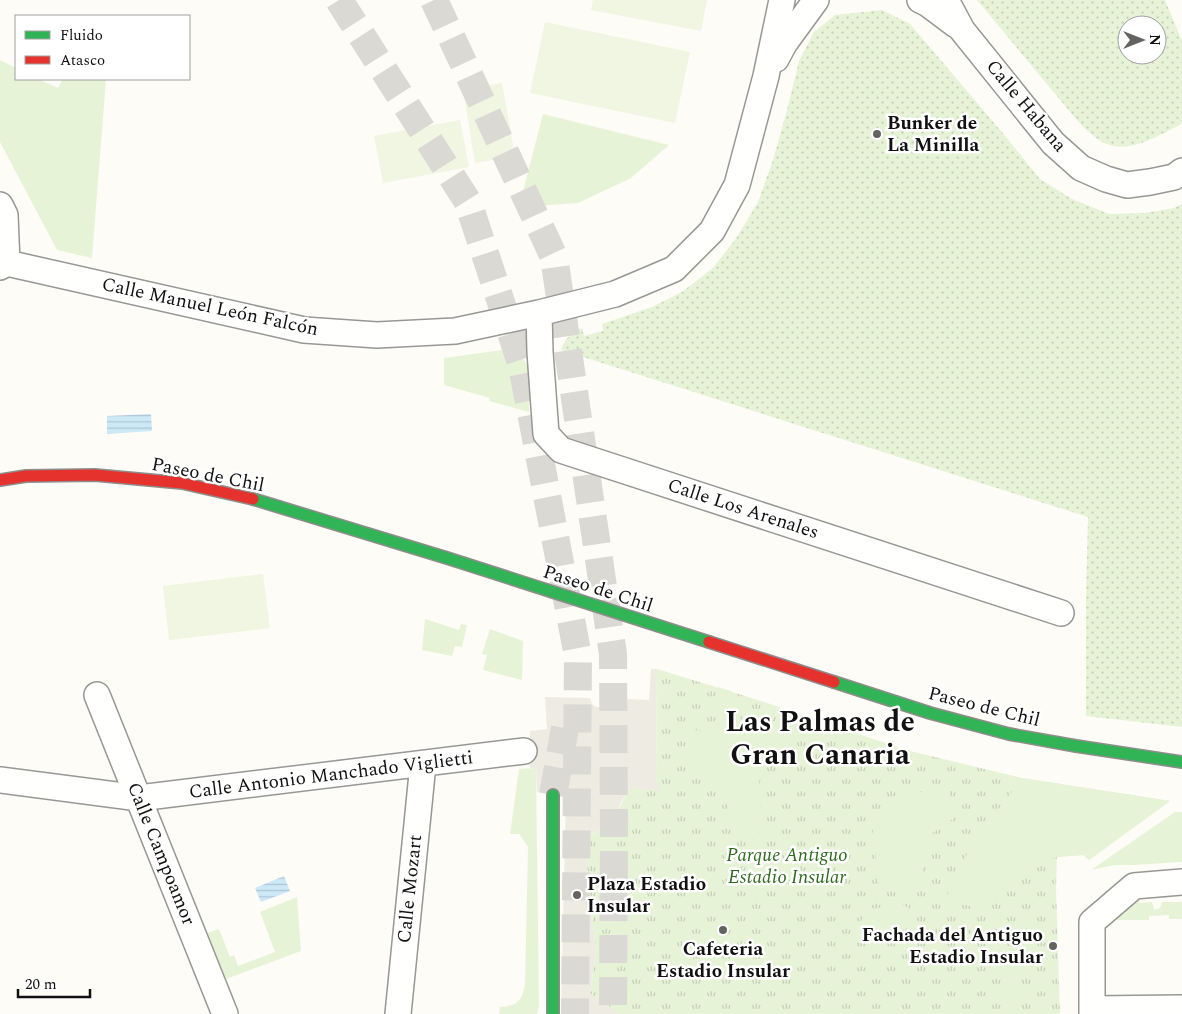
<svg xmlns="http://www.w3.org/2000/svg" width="1182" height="1014" viewBox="0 0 1182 1014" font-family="Spectral,serif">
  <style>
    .grass { fill: url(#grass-dots); fill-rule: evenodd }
    .park { fill: url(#park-tufts) }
    .garden { fill: #e7f3d7 }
    .pitch { fill: #f0f6e1 }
    .plaza { fill: #edebe2 }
    .water { fill: url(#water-rules) }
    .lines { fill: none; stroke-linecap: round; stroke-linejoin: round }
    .highway-tunnel { stroke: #dad9d4; stroke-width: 28; stroke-dasharray: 28 14; stroke-linecap: butt }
    .street-casing { stroke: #979795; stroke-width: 28 }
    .fast-casing { stroke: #8e8d8b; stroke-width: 14 }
    .jam-casing { stroke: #8e8d8b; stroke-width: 14 }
    .street { stroke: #fffffe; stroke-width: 25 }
    .fast { stroke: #30b455; stroke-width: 11 }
    .jam { stroke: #e5322d; stroke-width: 11 }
    .poi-dot { fill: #646362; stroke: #fff; stroke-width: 2 }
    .labels { text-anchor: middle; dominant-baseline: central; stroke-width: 5; stroke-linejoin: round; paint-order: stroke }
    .street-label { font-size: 19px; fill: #111; stroke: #fff }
    .poi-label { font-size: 19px; font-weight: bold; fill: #111; stroke: #fff; text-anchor: start }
    .park-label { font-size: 19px; font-style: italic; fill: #2f6b1f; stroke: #fff }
    .town-label { font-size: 29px; font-weight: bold; fill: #111; stroke: #fff }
  </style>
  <defs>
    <pattern id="grass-dots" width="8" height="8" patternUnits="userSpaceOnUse" patternTransform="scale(1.25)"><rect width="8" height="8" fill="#e7f3d7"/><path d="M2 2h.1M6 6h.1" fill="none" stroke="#c5cfb8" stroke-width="1.8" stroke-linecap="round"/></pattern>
    <pattern id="park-tufts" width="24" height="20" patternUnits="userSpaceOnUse" patternTransform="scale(1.25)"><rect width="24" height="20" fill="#e7f3d7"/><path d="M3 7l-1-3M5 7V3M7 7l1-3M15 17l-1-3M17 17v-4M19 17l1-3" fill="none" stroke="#c5cfb8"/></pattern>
    <pattern id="water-rules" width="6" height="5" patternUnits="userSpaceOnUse" patternTransform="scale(1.25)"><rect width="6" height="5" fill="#cde8f7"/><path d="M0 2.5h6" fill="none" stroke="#afc6d3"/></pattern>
  </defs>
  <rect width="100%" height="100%" fill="#fdfcf7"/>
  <path class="grass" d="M977,0h188l17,41v81l-2,3c-21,10 -47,27 -70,20 -13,-4 -25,-16 -34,-26zM1127,25h30v30h-30z
    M882,10l28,14 91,107 39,48 32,20 37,15 36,-1 29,-5 8,-4v523l-96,-11v-124l2,-75 -527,-167c4,-12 10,-17 21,-22l2,8 19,-5 -1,-7 50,-17 30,-15 31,-24 24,-31 21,-35 15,-42 14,-50 12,-49 15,-29 21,-17z"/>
  <path class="park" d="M657,669l101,31 148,50 116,28 148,23 -81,59 -5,-5 -27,2 -1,31 4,126h-440l-30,-20 6,-42 -12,-114c6,-3 13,-6 18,-10 13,-9 20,-27 28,-40l29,2 -3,-13z"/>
  <path class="garden" d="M0,60l16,8v11h22l20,9 5,-9h43l-14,179 -35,-8 -57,-108z
    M543,114l126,31 -38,33 -53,25 -59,4z
    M502,350h6l6,3 10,7 4,7 1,45 -40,-11 1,-3 -46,-13v-27z
    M425,619l34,11 2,-6 6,1 -5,22 -7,-1 -3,10 -30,-6z
    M490,629l33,12 -1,39 -39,-10 4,-15 -5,-1z
    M718,687l13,4 2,23 52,34 -26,23 2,62 -20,6 -26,-63 -23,2v-48l26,1z
    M536,768l3,238 -2,8h-38l1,-7c17,-1 22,-6 25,-23l3,-137 -9,-13h-9l9,-65z
    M1022,778l148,23 -81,59 -5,-5 -27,2 -30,12 -50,39 -31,-9 3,-9 23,-46z
    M946,789l15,24 -34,24 -6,45 -6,12c-14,-4 -26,-3 -40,0l4,-13 -7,-59 25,-27z
    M1175,812h7v50l-49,3h-18l-24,5z
    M297,897l4,54 -75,28 -19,-46 12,-4 11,28 4,-2 4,11 37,-14 -15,-40z
    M1138,899l2,4 12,-1 2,8 6,-2 2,-6h20v17h-13v-4l-20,1v4h-33l-1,-11 9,-9z
    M899,904l10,4 -8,17 -49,17 13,-29 6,-4z
    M1016,950v64h-11l-1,-55z"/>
  <path class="pitch" d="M593,0h114l-6,31 -110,-21z
    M545,22l145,30 -15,71 -145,-30z
    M502,83l13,73 -40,7 -12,-73z
    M460,120l9,47 -86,16 -9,-47z
    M263,574l7,54 -101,12 -6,-54z"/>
  <path class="plaza" d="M651,669h6l-1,108 4,14 -30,-3 -10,16 -4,9 -13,15 -19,10 12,114 -6,41 30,21h-59l5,-221 -29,-1 -1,-24h-6v-37l17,-2 -2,-32 45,1 2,6 4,3h6l6,-5v-4l41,2z"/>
  <path class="water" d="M151,414l1,17 -45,3v-18z
    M284,876l6,15 -29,11 -6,-14z"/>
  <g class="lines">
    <path class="highway-tunnel" d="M339,0l129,202 54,164 56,290 -3,358
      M434,0l120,257 59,397 1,180 -1,180
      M553,795l12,-67"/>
    <g class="street-casing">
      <path id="street" d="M920,0l8,4 28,21
        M946,0l16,30 91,113 28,25 25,11 21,6 23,-3 24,-5 8,-6
        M776,59l8,-15 32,-44
        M0,205l5,10 2,48
        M0,267l7,-4 297,67 73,5 78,-4 84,-18 76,-19 59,-25 38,-38 25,-46 29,-109 16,-76
        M539,313l1,39 6,82 15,16 500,163
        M97,695l128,319
        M0,780l139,18 385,-47
        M1092,1009l90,-1
        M398,1014l25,-250
        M1092,1014v-92l42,-36 48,-4"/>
    </g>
    <g class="fast-casing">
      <path id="fast" d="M253,499l194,59 262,84
        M834,682l96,31 79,21 67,12 106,16
        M553,795v219"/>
    </g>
    <g class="jam-casing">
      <path id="jam" d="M0,480l26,-4 69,-1 87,8 71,16
        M709,642l125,40"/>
    </g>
    <use href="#street" class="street"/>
    <use href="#fast" class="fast"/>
    <use href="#jam" class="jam"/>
  </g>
  <g class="poi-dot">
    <circle cx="877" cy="134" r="5"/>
    <circle cx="577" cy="895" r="5"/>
    <circle cx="723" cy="930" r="5"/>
    <circle cx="1053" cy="946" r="5"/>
  </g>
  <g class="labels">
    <g class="street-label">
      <text transform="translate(1026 106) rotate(50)">Calle Habana</text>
      <text transform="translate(210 307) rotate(12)">Calle Manuel León Falcón</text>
      <text transform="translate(208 475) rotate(11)">Paseo de Chil</text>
      <text transform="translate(743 509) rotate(18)">Calle Los Arenales</text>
      <text transform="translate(598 589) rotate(18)">Paseo de Chil</text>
      <text transform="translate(984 707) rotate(14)">Paseo de Chil</text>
      <text transform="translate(331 775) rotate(-7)">Calle Antonio Manchado Viglietti</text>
      <text transform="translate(161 854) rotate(68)">Calle Campoamor</text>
      <text transform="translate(410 889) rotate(-84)">Calle Mozart</text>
    </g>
    <g class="poi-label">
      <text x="887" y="123">Bunker de<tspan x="887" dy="22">La Minilla</tspan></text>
      <text x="587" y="884">Plaza Estadio<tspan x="587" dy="22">Insular</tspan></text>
      <text x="1043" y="935" text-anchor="end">Fachada del Antiguo<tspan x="1043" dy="22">Estadio Insular</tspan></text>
      <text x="723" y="949" text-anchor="middle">Cafeteria<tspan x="723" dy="22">Estadio Insular</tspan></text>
    </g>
    <g class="park-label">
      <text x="787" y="855">Parque Antiguo<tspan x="787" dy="22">Estadio Insular</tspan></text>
    </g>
    <g class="town-label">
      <text x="820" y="722">Las Palmas de<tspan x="820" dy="33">Gran Canaria</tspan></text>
    </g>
  </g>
  <rect x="15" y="15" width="175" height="65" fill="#ffffff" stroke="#a0a0a0"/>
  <rect x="25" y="31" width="25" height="8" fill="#30b455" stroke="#a0a0a0"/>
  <text x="60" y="40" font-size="15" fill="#111111">Fluido</text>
  <rect x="25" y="56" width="25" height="8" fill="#e5322d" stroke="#a0a0a0"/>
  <text x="60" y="65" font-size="15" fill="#111111">Atasco</text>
  <g transform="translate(1142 40) rotate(90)"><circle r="24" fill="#ffffff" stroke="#a0a0a0"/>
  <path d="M0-4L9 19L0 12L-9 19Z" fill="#646362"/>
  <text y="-8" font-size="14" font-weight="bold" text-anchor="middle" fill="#111111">N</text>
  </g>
  <path d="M18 989v8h72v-8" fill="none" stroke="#111111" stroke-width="2.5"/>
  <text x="25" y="989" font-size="15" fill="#111111" stroke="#ffffff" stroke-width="4" paint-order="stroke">20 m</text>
</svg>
